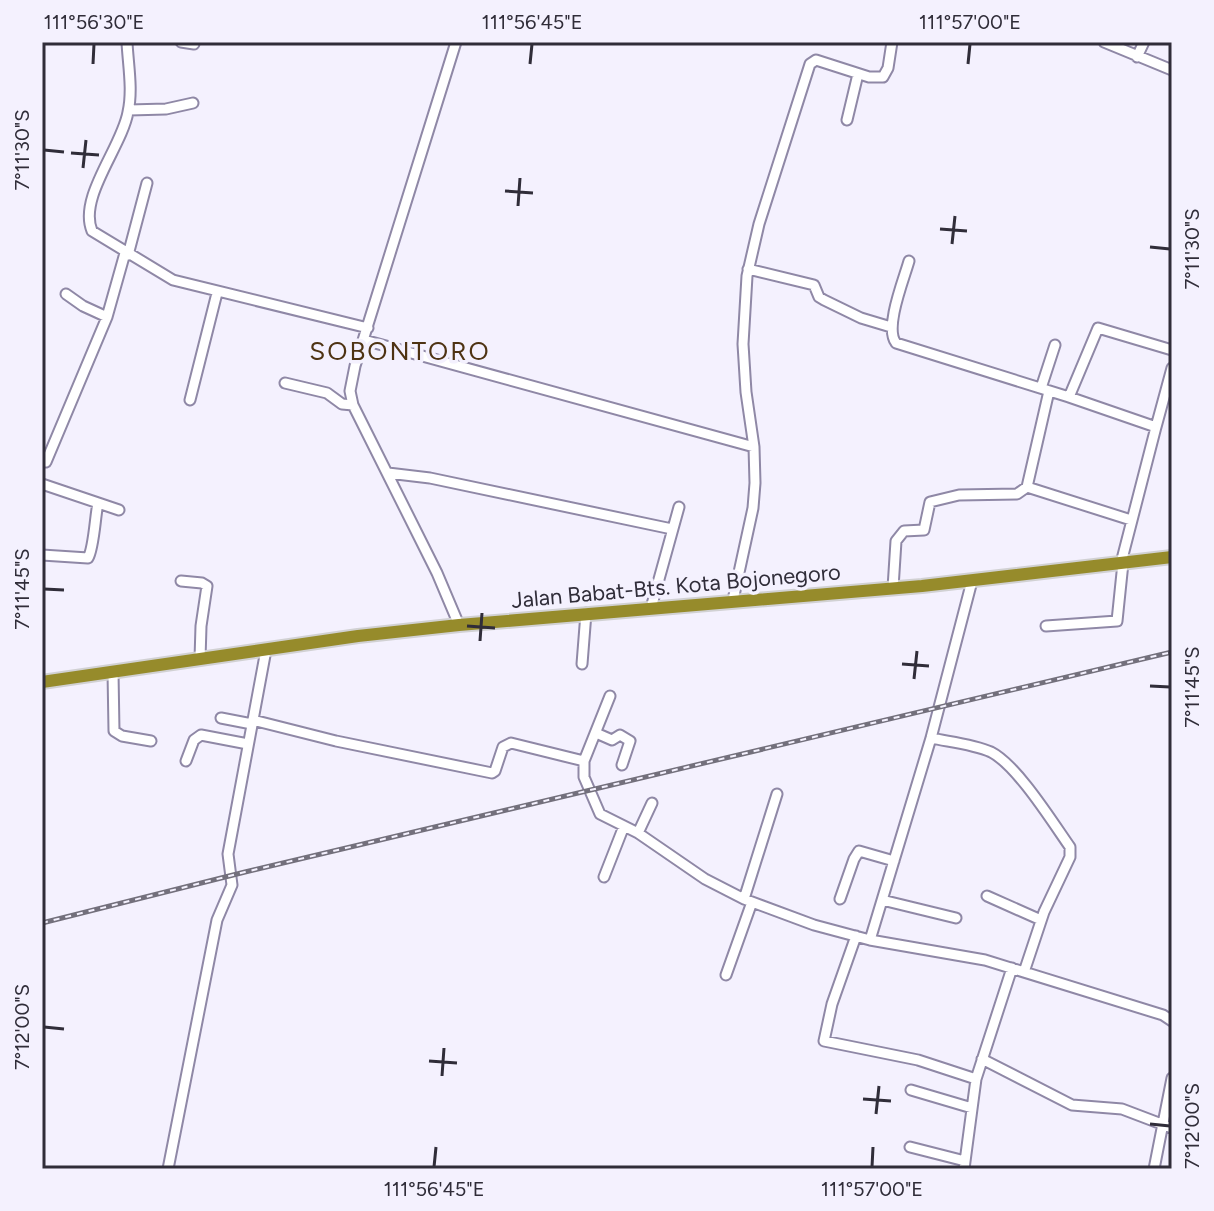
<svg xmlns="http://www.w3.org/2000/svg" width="1214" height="1211" viewBox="0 0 1214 1211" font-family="Figtree,sans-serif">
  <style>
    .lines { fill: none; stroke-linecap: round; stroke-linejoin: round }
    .minor-casing { stroke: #8f88a6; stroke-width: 13 }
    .highway-casing { stroke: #d1d1d3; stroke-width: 16 }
    .minor { stroke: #fff; stroke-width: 9 }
    .highway { stroke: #968b2b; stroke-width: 12 }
    .rail-casing { stroke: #73707c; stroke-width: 5 }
    .rail { stroke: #f4f1fe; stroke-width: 2; stroke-dasharray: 6; stroke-linecap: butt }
    .ticks { fill: none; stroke: #302d39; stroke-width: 3 }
    .labels { text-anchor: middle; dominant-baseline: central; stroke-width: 7; stroke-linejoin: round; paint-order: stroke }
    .street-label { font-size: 22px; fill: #302d39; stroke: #f4f1fe }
    .quarter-label { font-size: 26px; letter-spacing: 2px; fill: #4e3313; stroke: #f4f1fe }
    .neatline { fill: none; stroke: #302d39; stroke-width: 3 }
    .ticks-label { font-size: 20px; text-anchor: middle; fill: #302d39 }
  </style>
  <rect width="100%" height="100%" fill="#f4f1fe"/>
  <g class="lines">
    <g class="minor-casing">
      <path id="minor" d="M127,42c1,22 6,48 1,70 -6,35 -50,85 -36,119l81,49 195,48
        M181,42l13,2
        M456,42l-101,324 -5,25 3,14 84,168 22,52
        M1104,42l68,28
        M1137,57l7,-15
        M129,110l37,-1 27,-6
        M847,120l11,-46
        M128,255l19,-72
        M909,261c-5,18 -25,67 -13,82l173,54 87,30 -35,136
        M748,269l66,16 5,12 5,3 37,18 30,9
        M66,294l17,12 24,11
        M364,340l390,107
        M285,383l42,10 15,11 11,1
        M1041,388l14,-43
        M1069,397l29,-69 74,22
        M190,400l27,-107
        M1156,427l16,-59
        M46,462l61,-145 18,-64
        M388,473l42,5 242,51
        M42,484l77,26
        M1027,487l22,-96
        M42,555l46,3c6,-10 7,-41 10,-55
        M181,581l21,2 5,3 -6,40 -1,33
        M972,581l-41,157 -61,202 115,20 178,55 9,6
        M893,588l3,-47 8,-10 20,-1 6,-28 29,-7 58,-1 10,-7 104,33
        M733,600l20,-92 2,-25 -1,-36 -8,-55 -3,-48 4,-68 12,-52 51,-160 6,-4 53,17h14l5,-9 4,-26
        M651,608l28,-101
        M1046,626l71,-5 6,-58
        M582,664l4,-51
        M113,672l1,59 8,5 29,5
        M221,718l31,6
        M253,720l83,21 156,32 3,-2 8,-24 8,-4 73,18v16l16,37 38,19 67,46 39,20 70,26 56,15
        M596,733l16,7 8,-5 10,6 -8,24
        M931,738c19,4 42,6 60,14 26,13 62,71 79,95v10l-26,55 -20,60
        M186,761l8,-21 7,-5 47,9
        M584,761l26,-65
        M638,833l14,-30
        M604,877l20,-51
        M987,896l54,24
        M744,899l33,-105
        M840,899l14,-40 5,-8 35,10
        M882,900l74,18
        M856,936l-24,68 -8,37 94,19 58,19
        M726,975l26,-73
        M982,1059l90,46 50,4 50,19
        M911,1090l61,18
        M910,1147l55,14
        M168,1169l49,-249 15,-35 -4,-31 38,-204
        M964,1169l12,-90 36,-111
        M1154,1169l18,-91"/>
    </g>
    <g class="highway-casing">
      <path id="highway" d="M42,682l316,-46 101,-11 463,-39 250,-29"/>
    </g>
    <use href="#minor" class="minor"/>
    <use href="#highway" class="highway"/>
    <g class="rail-casing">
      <path id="rail" d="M42,923l203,-51 927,-220"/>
    </g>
    <use href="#rail" class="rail"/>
  </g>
  <path class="ticks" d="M93,64l1,-20M530,64l2,-20M968,64l2,-20M44,150l20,2M71,153l28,2M83,168l3,-28M505,191l28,2M518,206l2,-28M940,229l27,2M952,244l3,-28M1150,247l20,2M44,589l20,1M467,626l28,2M480,641l2,-28M902,664l27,2M914,679l3,-28M1150,686l20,1M44,1027l20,2M429,1061l28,2M442,1076l2,-28M863,1099l28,2M876,1114l3,-28M1150,1124l20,2M434,1167l2,-20M872,1167l1,-20"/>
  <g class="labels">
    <g class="street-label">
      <text transform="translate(676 586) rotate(-5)">Jalan Babat-Bts. Kota Bojonegoro</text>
    </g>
    <g class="quarter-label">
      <text x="400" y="351">SOBONTORO</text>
    </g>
  </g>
  <rect width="1214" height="1211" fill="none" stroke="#f4f1fe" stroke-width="88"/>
  <rect x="44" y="44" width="1126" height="1123" class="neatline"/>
  <g class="ticks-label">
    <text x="94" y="29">111°56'30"E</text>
    <text x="532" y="29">111°56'45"E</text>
    <text x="970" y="29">111°57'00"E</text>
    <text transform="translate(22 150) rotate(-90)" y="7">7°11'30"S</text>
    <text transform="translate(1192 249) rotate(-90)" y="7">7°11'30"S</text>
    <text transform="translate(22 589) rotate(-90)" y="7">7°11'45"S</text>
    <text transform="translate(1192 687) rotate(-90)" y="7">7°11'45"S</text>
    <text transform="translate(22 1027) rotate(-90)" y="7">7°12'00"S</text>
    <text transform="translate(1192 1126) rotate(-90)" y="7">7°12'00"S</text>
    <text x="434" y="1196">111°56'45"E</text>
    <text x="872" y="1196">111°57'00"E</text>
  </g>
</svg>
